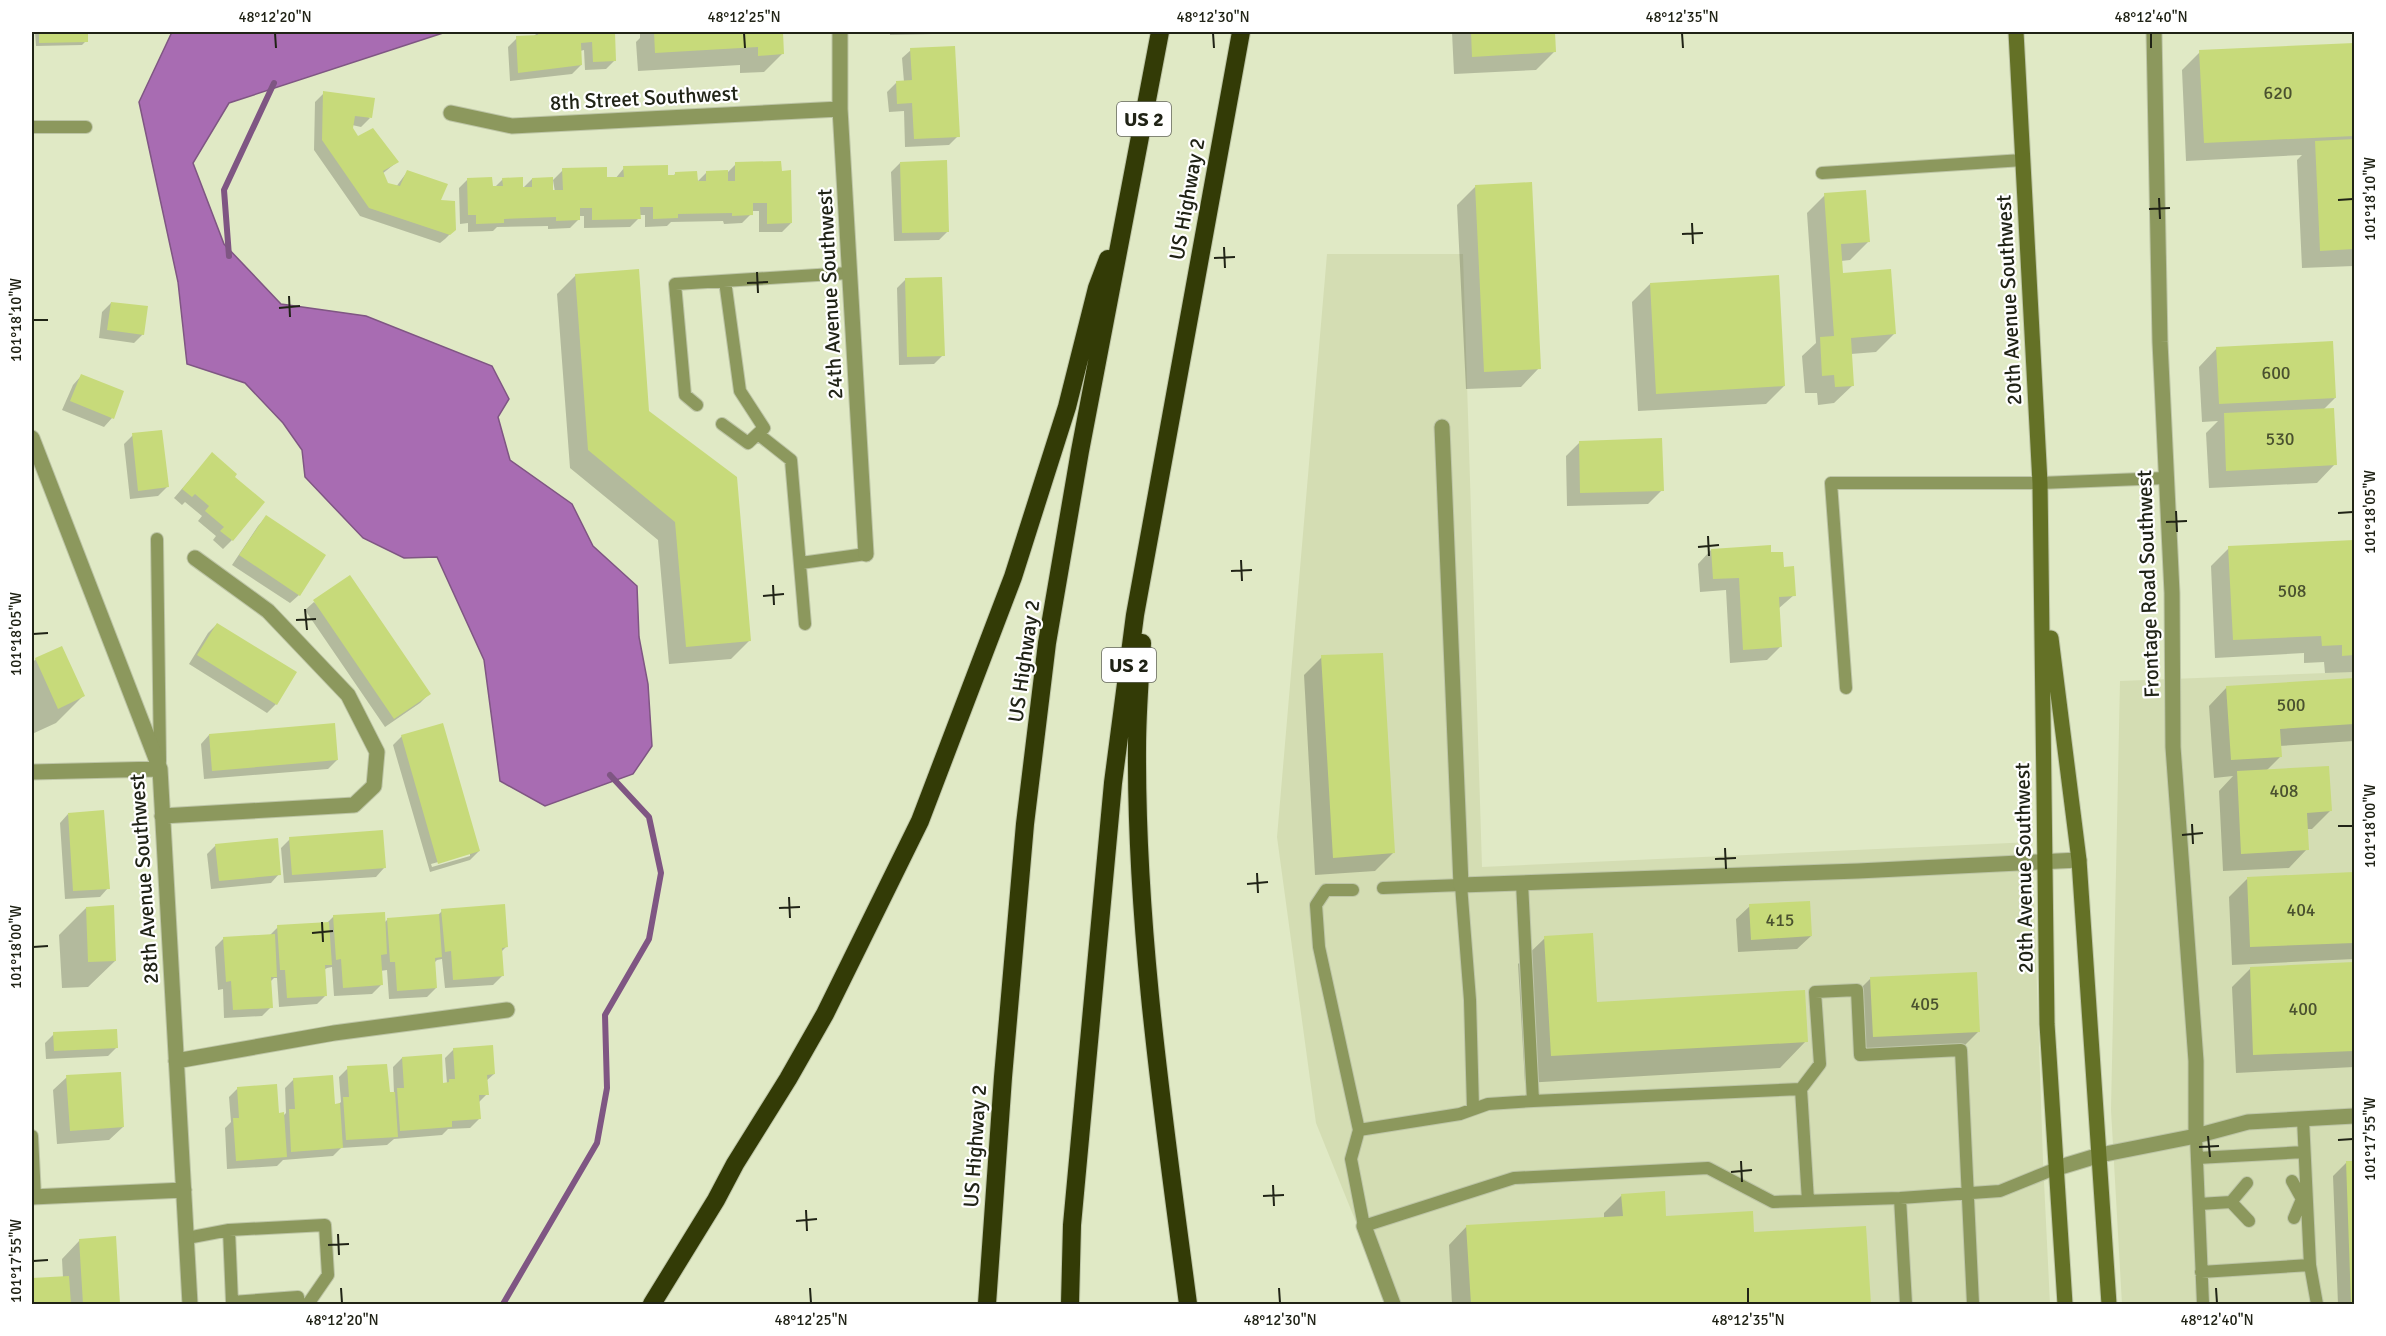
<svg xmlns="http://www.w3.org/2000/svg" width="2386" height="1336" viewBox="0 0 2386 1336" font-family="Signika,sans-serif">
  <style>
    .built { fill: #d4ddb3 }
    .water { fill: #a86cb2; stroke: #7f5683; stroke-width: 1.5 }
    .shadow { fill: #0003; fill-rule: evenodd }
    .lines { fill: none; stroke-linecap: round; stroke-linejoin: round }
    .stream { stroke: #7f5683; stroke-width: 6 }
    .building { fill: #c7da7a }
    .lane-casing { stroke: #bdc5a6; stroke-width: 14 }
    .street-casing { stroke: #bdc5a6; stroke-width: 17 }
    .secondary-casing { stroke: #bdc5a6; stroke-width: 17 }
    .highway-casing { stroke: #bdc5a6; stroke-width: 20 }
    .lane { stroke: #8c985d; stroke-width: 12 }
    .street { stroke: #8c985d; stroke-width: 15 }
    .secondary { stroke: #647126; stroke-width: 15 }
    .highway { stroke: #333b06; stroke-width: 18 }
    .ticks { fill: none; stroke: #202316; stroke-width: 2 }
    .labels { text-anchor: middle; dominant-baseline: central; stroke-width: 4.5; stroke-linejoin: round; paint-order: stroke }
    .number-label { font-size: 18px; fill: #4a512f }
    .shield { fill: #fff; stroke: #63655c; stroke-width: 1.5 }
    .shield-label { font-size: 20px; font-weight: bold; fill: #202316 }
    .street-label { font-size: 21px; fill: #202316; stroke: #fff }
    .neatline { fill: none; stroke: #202316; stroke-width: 2 }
    .ticks-label { font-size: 15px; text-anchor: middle; fill: #202316 }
  </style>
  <rect width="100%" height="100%" fill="#e0e9c5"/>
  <path class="built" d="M1327,254h136l19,613 550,-25 11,319 7,143h-661l-73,-181 -39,-286z
    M2354,672v632h-232l-11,-194 9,-429z"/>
  <path class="water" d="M172,32h274l-217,71 -36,60 31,81 57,60 85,12 126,50 17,33 -11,18 12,43 62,44 21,42 44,40 2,51 9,47 4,62 -19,28 -88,32 -45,-25 -16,-121 -47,-103 -33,1 -41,-20 -58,-61 -3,-27 -19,-27 -38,-40 -58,-19 -9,-82 -39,-180z"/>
  <path class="shadow" d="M35,32h51v9l-4,4 -46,1z
    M538,32h75l2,28 -9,9 -21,1 -1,-20 -4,1 1,14 -9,9 -62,7 -2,-34 9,-9 16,-1z
    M640,32h141l1,22 -18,18 -24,1v-8l-102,6 -2,-29 4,-4z
    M890,32h128l-128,3z
    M1452,32h101l1,20 -18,18 -82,4z
    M2354,44v222l-52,2 -5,-108 5,-5 -116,6 -4,-91 18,-18z
    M911,50l47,86 -9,9 -44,2 -1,-36 -15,1 -2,-20 9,-9 8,-1 -2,-24z
    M324,93l46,25 -9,9 -9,-2 -1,3 7,10 39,24 -15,12 5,10 9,3 11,-15 32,29 15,29 -9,9 -5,4 -80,-27 -46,-66 1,-48z
    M900,163l48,68 -9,9 -45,1 -3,-69z
    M736,164l55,59 -9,9h-23v-21h-8v3l-9,9 -18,1 -1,-3 -52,1 -4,4 -22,1v-12h-6v3l-9,9 -46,1v-12h-6v4l-8,8 -22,1v-3l-51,1 -4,4 -25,1v-9l-8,1 -1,-36 9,-9 23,8h4l8,-8 19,10 10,-10 23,13 -2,-12 10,-10 43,9h9l9,-11 43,8h6l3,-3 20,10 10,-10 22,-1z
    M1476,186l63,182 -18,19 -55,2 -9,-184z
    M1825,195l43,47 -18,18 -9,1 1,13 52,60 -18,18 -25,2 2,31 -19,18 -16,2 -1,-12h-12l-3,-37 14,-13 -9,-130z
    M576,275l72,137 101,229 -18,18 -62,5 -11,-124 -88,-72 -13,-174z
    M906,279l37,76 -9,9 -35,1 -2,-77z
    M1650,284l134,102 -18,18 -128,7 -6,-109z
    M111,303l32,31 -9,9 -35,-5 3,-26z
    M2217,348l118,50 -12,12 12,54 -18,19 -108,5 -3,-55 12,-12 -16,1 -3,-55z
    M81,376l31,42 -8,9 -42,-17 11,-25z
    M133,435l34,52 -9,9 -28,3 -6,-55z
    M1580,442l82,48 -14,14 -81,2 -1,-50z
    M212,454l20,23v63l-9,9 -10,-9 3,-4 -18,-15 4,-5 -17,-14 -3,3 -8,-7z
    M266,517l33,78 -9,8 -58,-38 26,-39z
    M2354,542v130l-29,1 -1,-11 -20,1v-10l-89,5 -4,-92 18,-18z
    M1711,550l59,4 13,15 11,26 -16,14 2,38 -13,13 -37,3 -4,-73 -26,2 -2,-28z
    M314,602l115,92 -9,9 -35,24 -80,-117z
    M217,624l59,80 -9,9 -78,-49 19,-31z
    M1322,657l71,196 -18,18 -60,4 -11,-200z
    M36,659l47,37 -27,27 -24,11v-71z
    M2354,679v62l-75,5 1,11 -14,14 64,40 -18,18h-6l1,20 -18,19 -66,3 -4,-80 14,-15 -19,2 -5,-72 18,-19z
    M209,735l128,25 -9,9 -124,10 -3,-35z
    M402,736l77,115 -9,9 -40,12 -37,-127zM470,853v3l-38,11 -1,-3z
    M68,814l40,74 -8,9 -35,2 -5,-76z
    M290,839l94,29 -8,9 -92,6 -3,-35z
    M216,845l63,29 -8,9 -60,6 -4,-35z
    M2354,874v85l-122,6 -3,-68 18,-18z
    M1750,906l61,30 -14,13 -59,3 -2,-33z
    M86,908l29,53 -27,26 -26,1 -3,-53z
    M442,911l64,36 -6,6 2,23 -9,9 -48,3 -3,-29 -5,1 -3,3 2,25 -9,9 -38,2 -2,-29 -7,1 1,14 -9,9 -38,2 -2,-29 -5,1 -3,2 2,25 -9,9 -38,3 -2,-29h-3l-4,4 1,25 -9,9 -38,2 -1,-29 -5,1 -3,-43 9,-9 45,-2 9,-9 48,-3 8,-8 50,7 4,-4 49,-3z
    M1545,938l51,66 210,37 -26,27 -255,15 -7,-119z
    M2354,964v103l-118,6 -4,-86 18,-18z
    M1870,979l109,52 -18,18 -106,5 -3,-57z
    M54,1034l63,13 -9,9 -62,3 -1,-16z
    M454,1049l40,25 -8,7 1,13 -9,9 1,16 -9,9 -22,1 -6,6 -48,4 -7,6 -46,3 -8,8 -50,4 -6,6 -50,3 -2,-41 6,-6 -2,-25 9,-9 45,28 3,-3 -1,-25 9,-9 40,27 3,-1 4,-3 -2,-25 9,-9 40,26h6l-1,-27 9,-9 40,26h5l-2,-26z
    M67,1077l56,50 -14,13 -52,4 -4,-54z
    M2354,1162v142h-16l-5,-128 13,-13z
    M1622,1195l43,23 88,16 112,-7 4,77h-417l-3,-59 18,-19 137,-8v-5z
    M114,1238l4,66h-86v-25l31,-1 -1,-19 18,-19z"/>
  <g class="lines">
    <path class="stream" d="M229,256l-5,-66 50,-107
      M503,1304l94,-161 10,-55 -2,-73 44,-76 12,-66 -12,-56 -39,-42"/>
  </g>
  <path class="building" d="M39,32h49v10l-49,1z
    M538,32h77l1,29 -23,1 -1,-20 -11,1 1,22 -64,8 -2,-37 22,-1z
    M654,32h129l1,22 -26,2v-9l-103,6z
    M1471,32h84l1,20 -84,5z
    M2354,43v93l-150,7 -5,-93z
    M955,46l5,91 -46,2 -2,-36 -15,1 -1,-23 16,-1 -2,-32z
    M323,91l52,7 -3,20 -17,-2 -2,12 5,8 15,-8 26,34 -16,9 5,12 12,3 7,-16 41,14 -7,16 14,1 1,29 -6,5 -81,-27 -47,-68z
    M2354,139v110l-34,2 -5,-110z
    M947,160l2,72 -47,1 -2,-71z
    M781,161l1,10 9,-1 1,53 -25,1v-21h-14v12l-21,1v-3l-54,1v4l-25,1v-12h-13l1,12 -49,1v-12h-12v12l-24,1v-4l-52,2v4l-28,1v-9h-8l-1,-37 25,-1 1,9h10l-1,-8 21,-1v10h9v-9l21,-1v13h10l-1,-22 45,-1v10h17l-1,-11 45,-1v10h7v-3l22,-1 1,10h8v-10l22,-1v11h7v-19z
    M1532,182l9,187 -57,3 -9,-187z
    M1866,190l4,52 -29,2 2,29 48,-4 5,65 -45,4 3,48 -19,1 -1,-12 -12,1 -2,-39 14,-1 -10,-143z
    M639,269l10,142 88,66 14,164 -65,6 -11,-125 -87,-72 -13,-176z
    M1779,275l6,111 -129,8 -6,-111z
    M942,277l3,79 -38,1 -2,-79z
    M111,302l37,4 -4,29 -37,-5z
    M2333,341l3,57 -117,6 -3,-57z
    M81,374l43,17 -10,28 -44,-18z
    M2334,408l3,57 -111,6 -2,-58z
    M162,430l7,57 -31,4 -6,-58z
    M1662,438l2,53 -84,2 -1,-52z
    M212,452l25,22 -2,3 30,25 -32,39 -13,-10 4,-4 -19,-16 4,-5 -14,-12 -3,3 -10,-8z
    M266,515l60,40 -26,41 -61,-41z
    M2354,540v115l-12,1v-11l-20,1 -1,-10 -88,4 -5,-94z
    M1771,545v7h12l1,15 10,-1 2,30 -17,1 3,50 -39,3 -4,-72 -26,1 -2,-30z
    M350,575l81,119 -37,25 -81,-119z
    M217,623l80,49 -20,33 -80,-50z
    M62,646l23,50 -27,13 -23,-51z
    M1383,653l12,200 -62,5 -12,-203z
    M2354,678v46l-74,5 2,28 -51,3 -5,-74z
    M335,723l3,37 -126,11 -3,-37z
    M443,723l37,128 -42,13 -37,-129z
    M2329,766l3,45 -25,2 2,37 -68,4 -4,-83z
    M104,810l6,79 -37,2 -5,-78z
    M383,830l3,38 -94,7 -3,-38z
    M278,838l3,37 -62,6 -4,-37z
    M2354,872v71l-104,4 -3,-70z
    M1810,901l2,35 -61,4 -2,-36z
    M505,904l3,43 -6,1 2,28 -51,4 -2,-29 -6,1 -4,-43z
    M114,905l2,56 -28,1 -2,-55z
    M385,912l2,42 -6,1 2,30 -40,3 -2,-29 -5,1 -3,-45z
    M439,914l3,43 -7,1 2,30 -40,3 -2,-29h-5l-3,-44z
    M329,922l3,43h-7l2,31 -40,2 -2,-28h-5l-3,-45z
    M1593,933l4,69 208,-12 3,52 -257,14 -7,-120z
    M275,934l2,43h-6l2,31 -40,2 -2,-29 -5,1 -3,-45z
    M2354,962v89l-101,4 -3,-88z
    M1977,972l3,60 -107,5 -3,-60z
    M117,1029l1,19 -64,3 -1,-19z
    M493,1045l2,29 -8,1 2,20h-10l2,24 -29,2v6l-52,4 -3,-43h7l-2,-31 40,-3 1,29 6,-1v-3h6l-2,-31z
    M387,1064l3,28h5l3,45 -52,3 -3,-43h6l-2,-31z
    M121,1072l3,55 -54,4 -4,-56z
    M333,1075l2,29 5,-1 3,45 -52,4 -2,-43h6l-2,-31z
    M277,1084l2,29 5,-1 3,45 -51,4 -3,-43h6l-2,-31z
    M2346,1161h8v143h-3z
    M1665,1191l1,25 87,-5 1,21 112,-6 5,78h-400l-5,-79 157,-9 -2,-22z
    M116,1236l4,68h-37l-4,-65z
    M69,1276l2,28h-39v-26z"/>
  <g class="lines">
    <g class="lane-casing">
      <path id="lane" d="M32,127h54
        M1822,173l201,-13
        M697,405l-12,-10 -10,-111 174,-11
        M722,424l26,19 16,-15 -24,-37 -15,-110
        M758,434l33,26 14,164
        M157,539l3,222
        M801,563l65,-9
        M1846,688l-15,-205h209l126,-5
        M1522,883l11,218 268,-12 7,112
        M1383,888l78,-3 9,115 3,108
        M1353,890h-27l-10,15 3,42 40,183 -8,29 13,67 150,-48 194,-10 65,34 127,-4 100,-7 57,-23
        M1801,1089l19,-25 -5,-72 42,-2 3,65 101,-5 12,254
        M2303,1119l7,146 7,39
        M1359,1130l101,-16 28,-10 45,-3
        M32,1136l3,61
        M2196,1136l7,168
        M2197,1158l107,-6
        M2292,1181l10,18 -8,19
        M1900,1198l6,106
        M2231,1202l16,-19
        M2199,1204l32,-2 18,19
        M229,1230l3,72
        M187,1238l42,-8 96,-5 3,50 -20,29
        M2201,1272l109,-7
        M232,1304v-2l66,-5 1,7"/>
    </g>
    <g class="street-casing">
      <path id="street" d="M840,32v77l26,445
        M2154,32l6,310 12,251 1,154 23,314v75
        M451,113l61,13 328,-17
        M1442,427l19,458 397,-14 221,-11
        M32,438l128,331 30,535
        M32,772l128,-3
        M162,816l192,-11 20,-19 3,-34 -29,-57 -80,-84 -73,-53
        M176,1061l158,-28 173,-23
        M2057,1168l43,-13 96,-19 52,-14 106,-6
        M32,1197l152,-7
        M1364,1226l29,78"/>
    </g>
    <g class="secondary-casing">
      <path id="secondary" d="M2016,32l24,451 7,541 18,280
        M2051,638l28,222 30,444"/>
    </g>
    <g class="highway-casing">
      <path id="highway" d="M1142,643c-2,35 -5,70 -5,105 -1,186 27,372 51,556
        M652,1304l64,-104 19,-36 53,-85 37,-65 95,-193 93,-244 54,-170 30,-119 11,-29
        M987,1304l16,-227 22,-253 22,-181 33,-192 80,-419
        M1070,1304l2,-79 41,-442 22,-168 106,-583"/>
    </g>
    <use href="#lane" class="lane"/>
    <use href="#street" class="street"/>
    <use href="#secondary" class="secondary"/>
    <use href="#highway" class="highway"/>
  </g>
  <path class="ticks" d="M275,33l1,15M744,33l1,15M1213,33l1,15M1682,33l1,15M2151,33v15M2159,198l1,21M2338,200l15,-1M2149,209l21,-1M1692,223l1,21M1682,234l21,-1M1224,247l1,21M1214,258l21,-1M757,272l1,21M747,283l21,-1M289,296l1,21M279,308l21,-2M33,320h15M2176,511l1,21M2338,513l15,-1M2166,522l21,-1M1708,536l1,20M1698,547l21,-2M1241,560l1,21M1231,571l21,-1M773,585l1,20M763,596l21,-2M305,609l2,21M296,620l20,-1M33,634l15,-1M2192,824l1,20M2338,826h15M2182,835l21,-2M1725,848l1,21M1715,859l21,-1M1257,873l1,20M1247,884l21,-2M789,897l1,21M779,908l21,-1M322,922l1,20M312,933l21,-2M33,947l15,-1M2208,1136l2,21M2338,1140l15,-1M2199,1147l20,-1M1741,1161l1,21M1731,1172l21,-2M1273,1185l1,21M1263,1196l21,-1M806,1210l1,21M796,1221l21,-2M338,1234l1,21M328,1245l21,-1M33,1261l15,-1M341,1288l1,15M810,1288l1,15M1279,1288l1,15M1748,1288v15M2216,1288l1,15"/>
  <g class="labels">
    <g class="number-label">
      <text x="2278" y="93">620</text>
      <text x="2276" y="373">600</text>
      <text x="2280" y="439">530</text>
      <text x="2292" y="591">508</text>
      <text x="2291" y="705">500</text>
      <text x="2284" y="791">408</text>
      <text x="2301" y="910">404</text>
      <text x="1780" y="920">415</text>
      <text x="1925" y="1004">405</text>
      <text x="2303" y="1009">400</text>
    </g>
    <g class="shield">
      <rect x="1117" y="102" width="54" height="34" rx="4.5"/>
      <rect x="1102" y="648" width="54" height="34" rx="4.5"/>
    </g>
    <g class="shield-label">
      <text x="1144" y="119">US 2</text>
      <text x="1129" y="665">US 2</text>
    </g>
    <g class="street-label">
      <text transform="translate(644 98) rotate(-3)">8th Street Southwest</text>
      <text transform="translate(1187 199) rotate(-80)">US Highway 2</text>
      <text transform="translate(830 294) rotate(-93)">24th Avenue Southwest</text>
      <text transform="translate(2009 300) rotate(-93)">20th Avenue Southwest</text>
      <text transform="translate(2148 584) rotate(-92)">Frontage Road Southwest</text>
      <text transform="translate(1024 661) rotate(-82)">US Highway 2</text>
      <text transform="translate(2024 868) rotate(-91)">20th Avenue Southwest</text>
      <text transform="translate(144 879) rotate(-94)">28th Avenue Southwest</text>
      <text transform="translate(975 1146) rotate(-86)">US Highway 2</text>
    </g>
  </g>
  <rect width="2386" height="1336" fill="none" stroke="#ffffff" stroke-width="66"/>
  <rect x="33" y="33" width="2320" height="1270" class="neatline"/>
  <g class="ticks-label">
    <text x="275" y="22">48°12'20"N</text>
    <text x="744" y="22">48°12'25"N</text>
    <text x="1213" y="22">48°12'30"N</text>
    <text x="1682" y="22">48°12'35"N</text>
    <text x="2151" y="22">48°12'40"N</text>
    <text transform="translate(2370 199) rotate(-90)" y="5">101°18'10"W</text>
    <text transform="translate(16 320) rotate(-90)" y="5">101°18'10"W</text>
    <text transform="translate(2370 512) rotate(-90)" y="5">101°18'05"W</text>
    <text transform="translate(16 634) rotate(-90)" y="5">101°18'05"W</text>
    <text transform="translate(2370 826) rotate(-90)" y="5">101°18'00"W</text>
    <text transform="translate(16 947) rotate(-90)" y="5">101°18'00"W</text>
    <text transform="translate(2370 1139) rotate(-90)" y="5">101°17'55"W</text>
    <text transform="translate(16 1261) rotate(-90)" y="5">101°17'55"W</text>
    <text x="342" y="1325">48°12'20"N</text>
    <text x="811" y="1325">48°12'25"N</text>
    <text x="1280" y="1325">48°12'30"N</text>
    <text x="1748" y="1325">48°12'35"N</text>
    <text x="2217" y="1325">48°12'40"N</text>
  </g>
</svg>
